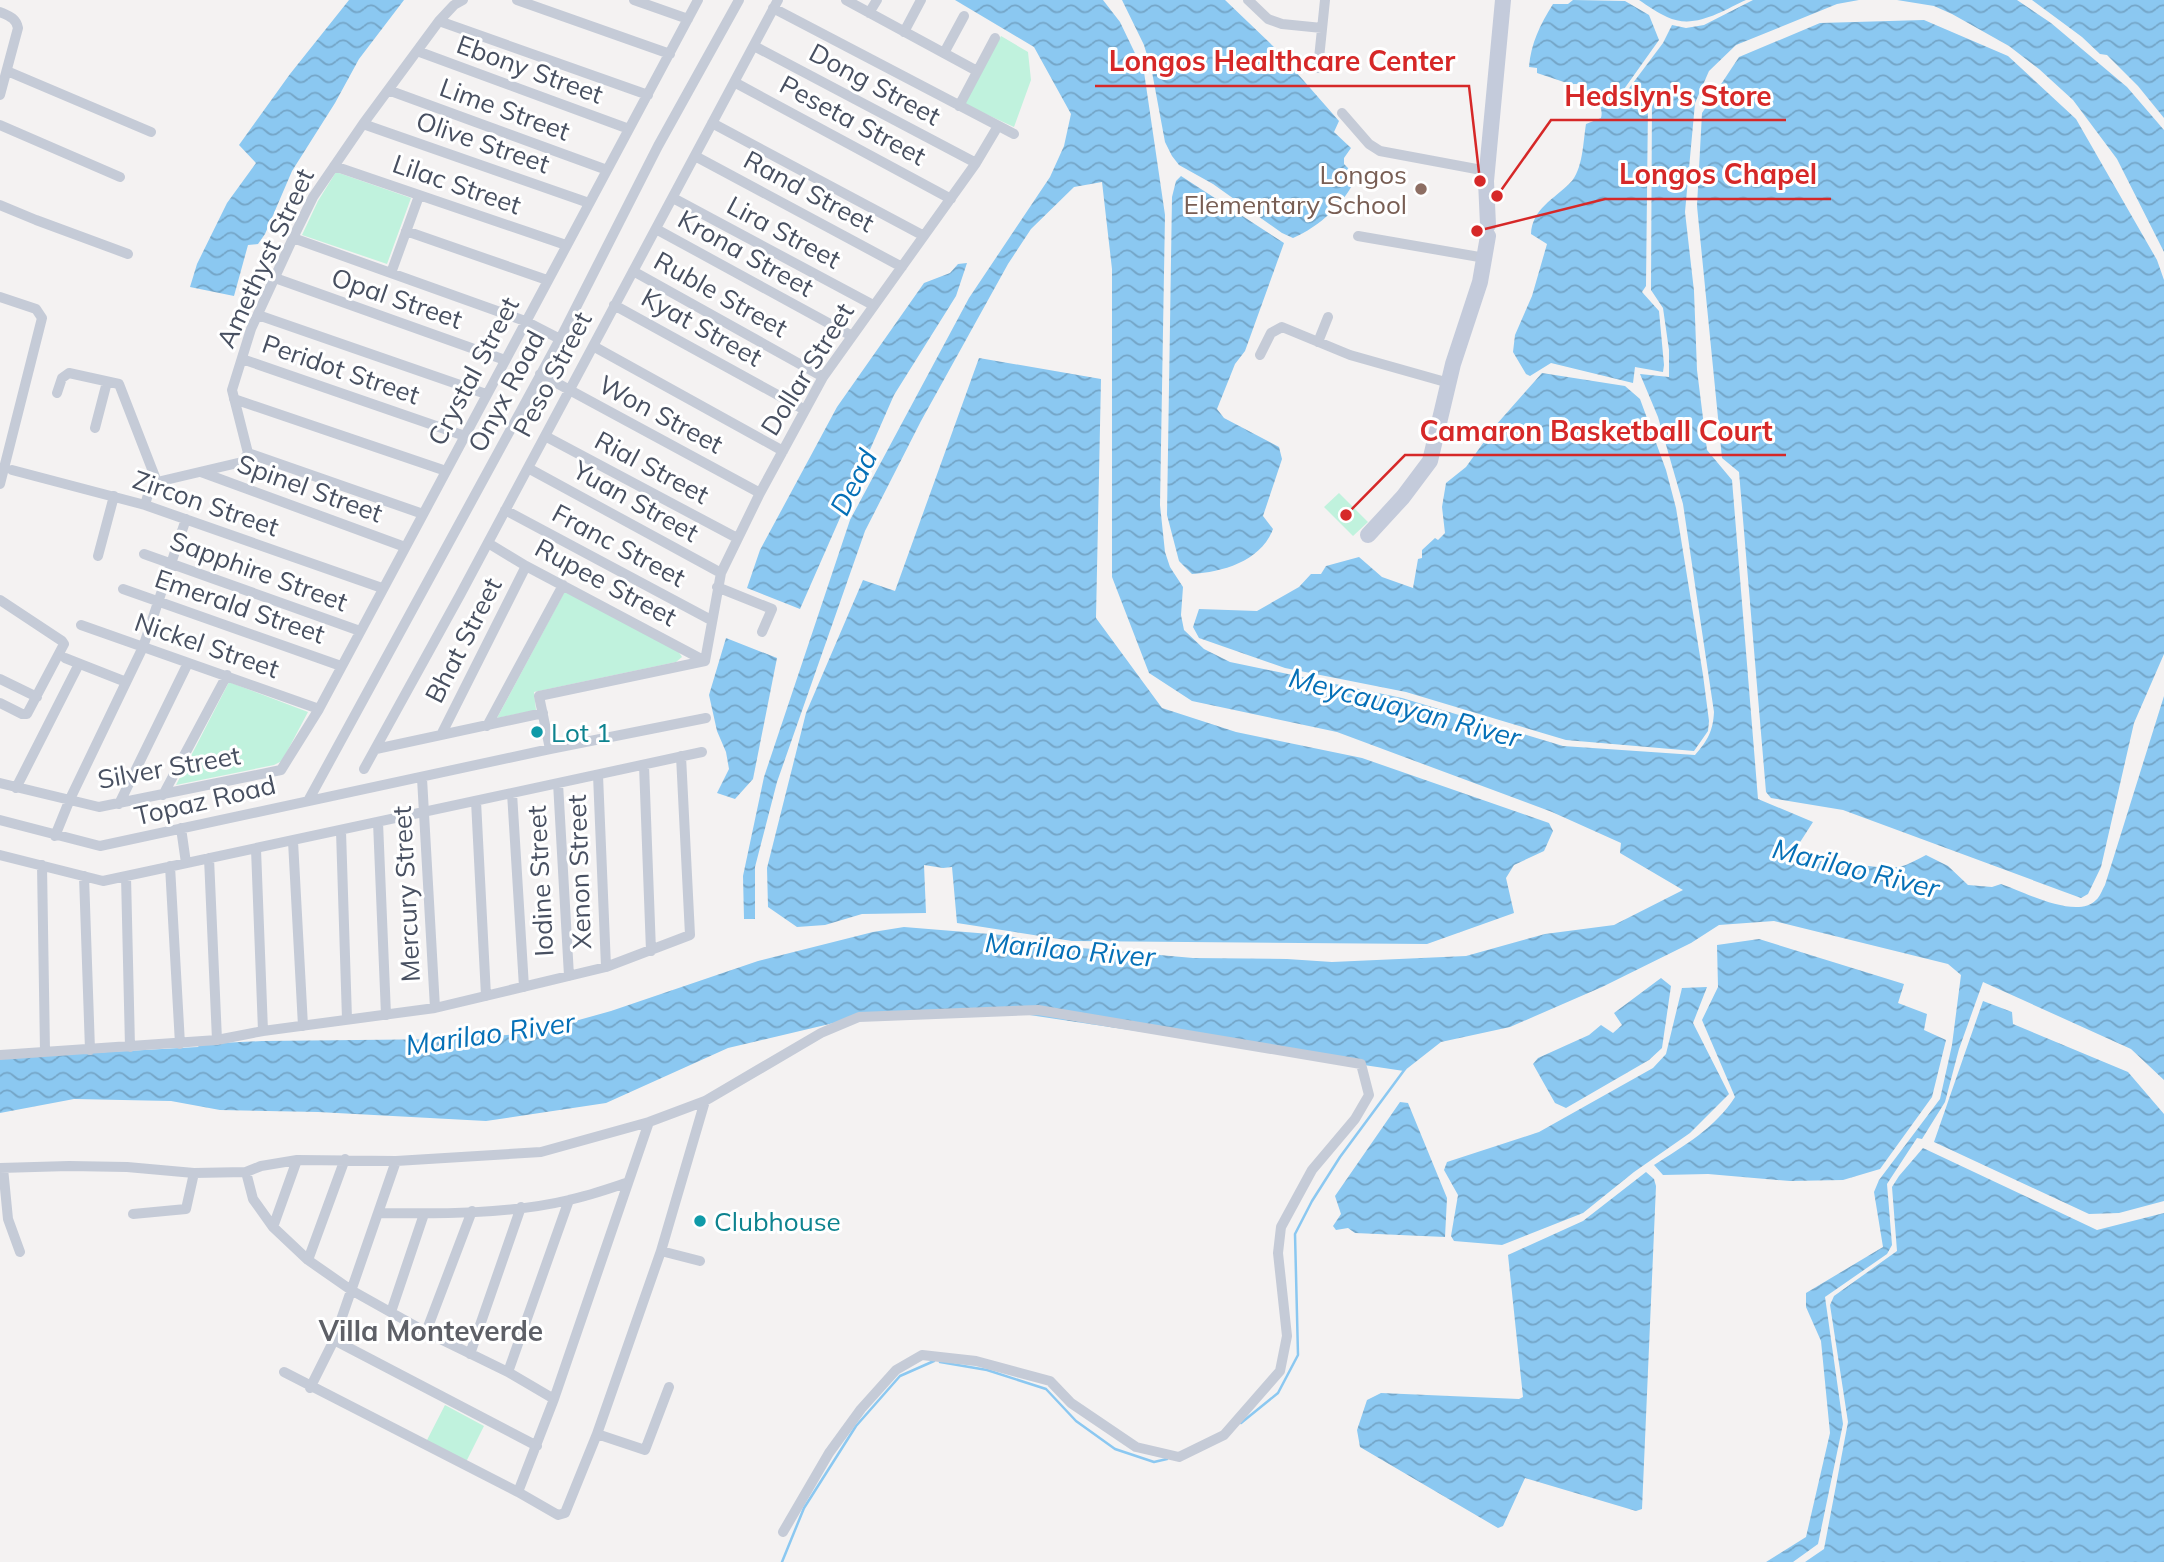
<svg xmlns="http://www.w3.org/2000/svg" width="2164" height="1562" viewBox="0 0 2164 1562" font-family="Mulish,sans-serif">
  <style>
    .green { fill: #c0f2dd }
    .water { fill: url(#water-waves) }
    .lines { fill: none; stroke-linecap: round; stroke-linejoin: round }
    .stream { stroke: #8bc8f1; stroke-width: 2.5 }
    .street { stroke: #c5cbd7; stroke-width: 10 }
    .secondary { stroke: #c4cbdb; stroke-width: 16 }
    .education-dot { fill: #8d6e63; stroke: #fff; stroke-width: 2.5 }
    .culture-dot { fill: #0f9aa8; stroke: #fff; stroke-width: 2.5 }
    .labels { text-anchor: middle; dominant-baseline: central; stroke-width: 6; stroke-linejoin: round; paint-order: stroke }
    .street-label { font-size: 26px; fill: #485061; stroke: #fff }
    .education-label { font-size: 26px; fill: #785e54; stroke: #fff; text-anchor: end }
    .culture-label { font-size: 26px; fill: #0d838f; stroke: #fff; text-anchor: start }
    .water-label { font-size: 28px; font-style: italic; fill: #0570b7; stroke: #fff }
    .neighbourhood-label { font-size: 28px; font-weight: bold; fill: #5e6067; stroke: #fff }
    .leader { fill: none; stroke: #d62828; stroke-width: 2.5 }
    .callout-dot { fill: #d62828; stroke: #fff; stroke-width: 2.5 }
    .callout-label { font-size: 28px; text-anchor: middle; font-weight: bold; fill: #d62828; stroke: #fff; stroke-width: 6; stroke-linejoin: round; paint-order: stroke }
  </style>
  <defs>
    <pattern id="water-waves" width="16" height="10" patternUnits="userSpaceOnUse" patternTransform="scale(1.75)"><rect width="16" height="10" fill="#8bc8f1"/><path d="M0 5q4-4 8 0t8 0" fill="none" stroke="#74a5c7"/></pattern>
  </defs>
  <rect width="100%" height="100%" fill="#f4f2f2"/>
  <path class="green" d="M1001,36l27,16 3,28 -17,47 -50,-23z
    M336,172l75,26 -24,66 -85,-29 16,-34z
    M1339,493l29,29 -15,14 -29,-29z
    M565,591l113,60 4,6 -6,5 -142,30 2,18 -39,8z
    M229,682l79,30 -26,49 -8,4 -98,20z
    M445,1405l39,21 -18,36 -40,-20z"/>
  <path class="water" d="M349,0h55l-45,59 -24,44 -43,68 -27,63 -7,10 -10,1 -14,51 -44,-9 7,-23 30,-61 29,-40 -17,-18 51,-71z
    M955,0h148l17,22 24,50 21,143 -5,290 5,47 5,15 13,20 -2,28 3,15 20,19 26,13 172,36 161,48 132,9c13,-15 18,-24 19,-43l-31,-208 -25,-87 -18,-43 29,3v-27l-6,-42 -12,-18 1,-193 -28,-2 39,-52 9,-18 14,3 18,-3 49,-25h106l-22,4 -101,41 -27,26 -14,32 -10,109 9,79 3,79 10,80 25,30 26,319 55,23 -18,28c26,6 87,24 111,15 7,-3 14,-7 20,-10l22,11 20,19 24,2 9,-3c23,8 76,36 95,16 4,-3 6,-10 9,-15l59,-189v384l-33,-31 -148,-67 -24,67 -14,53 -23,37 -5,-1 -30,46 5,61 -5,9 -62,43 18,127 -25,120 -25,18h-27l40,-25 24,-104 -9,-92 -15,-34v-14l77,-46 -9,-55 5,-12 61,-81 12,-54 9,-70 -13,-11 -174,-43 -55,4 -28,18 -89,44 -92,40 -69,15 -37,29 -408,-61 -137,7 -131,31 -122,55 -120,18 -168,-9 -98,-2 -49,-9 -97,-2 -74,14v-55l198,-11 2,-3 62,-3 191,-2 79,-6 79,-22 147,-50 115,-29 31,-5 98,8 68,12 123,11 94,1 45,3 134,-6 79,-22 69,-9 69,-35 -63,-37 1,-10 -69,-31 -215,-80 -145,-31 -43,-28 -37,-96v-308l-10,-87 -28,5 -43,42 -23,35 -87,157 -56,110 -88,251 -22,85v52h-11l-1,-43 21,-99 86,-257 119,-222 81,-121 14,-31 7,-32 -37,-67z
    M1122,0h103l50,48 64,73 -5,11 17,16 -7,10v6l12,12c-9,26 -37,51 -63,62l-11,-5 -69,-49 -34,-19 -7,-9 -7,-14 -13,-70 -8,-27z
    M1573,0l52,1 24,14 10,25 -42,59 31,3 -2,184 -4,6 17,19 5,54 -1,7 -28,-5 -2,16 -82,-20 -21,13 -4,-2 -13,-22 2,-17 17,-39 15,-52 -16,-10c1,-25 23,-35 39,-51 13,-13 13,-41 16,-59l15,-6c4,-16 -12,-24 -22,-34h-9l-33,-11v-5l-8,-1c2,-24 11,-42 24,-63h15z
    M1639,0h107c-24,11 -52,30 -79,17 -9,-4 -19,-11 -28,-17z
    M1897,0h120l34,23 76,64 37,43v122l-47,-93 -44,-59 -34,-31 -30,-23 -57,-32 -18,-8z
    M2032,0h132v118l-26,-32 -31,-31 -7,-1 -18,-17z
    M1924,20l84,36 68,63 81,141 7,20v374l-30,69 -33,144 -13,27 -7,4 -238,-88 -72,-12 -5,-6 -27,-320 -17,-14 -25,-252 5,-93 37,-56 81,-34z
    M1181,176l103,67 -39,108 -10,13 -18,45 7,9 55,29 3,12 -19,57 10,13c-12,32 -50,43 -81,45l-13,-13 -12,-46 5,-318 4,-16z
    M967,263l-11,33 -62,99 -94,214 -53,-21 13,-38 77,-143 87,-124 26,-10 8,-9z
    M979,358l122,21 -5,239 66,90 74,24 126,26 187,65 4,8 -9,20 -30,14 -8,13 8,35 -87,31 -355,-3 -115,-18 -5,-56 -9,1 -19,-3 2,48 -64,1 -37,11 -28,2 -29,-20 -1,-39 39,-155 57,-133 32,11z
    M1542,373l83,13 15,13 26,71 10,38 27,167 6,46 -1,10 -14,20 -128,-11 -160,-48 -121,-24 -86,-30 -6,-11 6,-18 58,2 42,-24 12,-13h10l5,-8 33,-9 23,20 31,11 5,-29 4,-1v-8l13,-12 3,2 7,-7 -3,-26 4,-24 20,-16 30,-42z
    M726,638l51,20 -24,121 -18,20 -18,-6 12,-24 -3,-17 -9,-21 -8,-36z
    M1759,939l145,45 -6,19 29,11 -3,16 22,10 -14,57 -52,72 -37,11 -53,1 -82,-7 -45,1 -9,-10c30,-19 62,-38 81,-68l-33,-77 16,-33 -1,-42z
    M1661,978l10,8 -9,62 -13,12 -83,48 -11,-5 -22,-39 5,-6 51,-23 12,-10 12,8 9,-8 -8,-12z
    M1707,987l-14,36 36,71 -39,39 -56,39 -51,41 -81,32 -48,-4 -3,-5 7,-41 -14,-25 3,-8 92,-30 114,-64 13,-14 16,-66z
    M1983,1001l29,11 1,12 115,48 36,42v87l-45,12 -30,1 -155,-72z
    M1400,1102l8,1 39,95 -2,39 -90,-4 -7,-5 -12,2 -3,-4 8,-12 -6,-18z
    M1923,1148l174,82 67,-17v349h-359l19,-13 24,-127 -18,-117 4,-9 63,-45 -5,-64 7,-11z
    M1646,1172l8,7 2,7 -14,323 -6,2 -111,-33 -22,48 -5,2 -138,-81 -3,-17 10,-30 14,-7 138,6 4,-2 -15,-142 75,-34z"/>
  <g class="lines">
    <path class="stream" d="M940,1362l47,8 59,19 30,32 39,28 39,13 13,-3
      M1241,1423l37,-30 20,-38 -3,-121 17,-33 28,-44 65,-88
      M782,1562l22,-54 52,-82 44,-50 34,-15"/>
    <path class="street" d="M517,0l153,54
      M634,0l54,19
      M846,0l131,71
      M1248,0l20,19 14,5 40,4
      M773,8l241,126
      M0,12c9,4 16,6 18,16l-18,67
      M869,13l8,-13
      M439,21l209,74
      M904,32l17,-32
      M754,46l222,117
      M417,51l212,78
      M944,53l20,-37
      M1318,68l7,-68
      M7,71l144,61
      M734,82l217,117
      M388,90l219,80
      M959,106l36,-68
      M1342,113l27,31 11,7 107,20
      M712,123l212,113
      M363,124l226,79
      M0,125l120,52
      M695,156l207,111
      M334,166l232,79
      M673,198l200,107
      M0,205l36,15 92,34
      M656,229l196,107
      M406,231l141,49
      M1358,236l127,22
      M293,238l232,83 35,18
      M633,271l190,106
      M391,273l28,-77
      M275,278l230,82
      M0,297l36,12 6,9 -42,166
      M614,305l191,105
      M258,315l228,79
      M1318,342l10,-25
      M593,346l190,105
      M1260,355l11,-22 11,-6 68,28 99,28
      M242,359l223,77
      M540,374l220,119
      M57,393l5,-15 7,-5 50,11 38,98
      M234,399l212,72
      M95,428l12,-46
      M545,436l192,102
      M248,453l175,61
      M528,468l193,105
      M12,470l133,35 237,83
      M201,472l204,75
      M145,505l4,-14 8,-9 85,-20 6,-9 -16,-63 19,-61 42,-91 20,-41 50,-73 76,-103 15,-16 9,-5
      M505,510l206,110
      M488,543l38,23 179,95
      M144,554l216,77
      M98,556l16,-60
      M717,587l55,22 -10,23
      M123,589l218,77
      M0,600l62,41 2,3 -37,70h-5l-22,-11
      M81,625l238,84
      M65,658l61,24
      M705,661l16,-88 39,-80 63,-116 153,-214 22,-37
      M0,679l37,18
      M487,726l76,-141
      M441,735l85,-169
      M376,749l167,-36
      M550,749l-11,-53 166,-35
      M644,765l7,186
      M364,769l96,-174 318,-595
      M598,775l8,192
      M422,778l13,230
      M0,783l99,24 182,-37 38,-61 379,-709
      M558,783l11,193
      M16,788l63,-124
      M512,793l12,194
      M163,795l64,-120
      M308,801l252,-462 98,-193 81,-146
      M476,801l10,195
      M119,804l69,-141
      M0,820l100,26 450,-97 156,-31
      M378,822l8,193
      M181,828l5,35
      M341,831l6,188
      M55,836l15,-37 73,-152 43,-128
      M293,841l10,185
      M256,849l7,182
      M0,855l103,26 599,-129
      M209,858l8,182
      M42,865l3,187
      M170,866l10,178
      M84,876l6,174
      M126,876l4,171
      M0,1055l217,-15 46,-9 172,-23 171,-41 84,-32 -9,-179
      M0,1168l69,-2 58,1 67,6 52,-1 15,-6 36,-6 99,1 145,-9 108,-30 56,-21 116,-68 38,-16 179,-7 323,54 8,31 -14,24 -43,51 -31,57 -3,26 9,83 -7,35 -56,64 -45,22 -43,-10 -65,-44 -21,-22 -74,-20 -54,-6 -26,15 -35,39 -32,44 -46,79
      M3,1168l5,51 12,33
      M246,1172l7,27 20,28 35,33 43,30 75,42 82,40 46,27
      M379,1213c60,1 132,1 190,-13 19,-4 39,-11 57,-17
      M133,1214l53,-5 8,-36
      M273,1227l24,-67
      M661,1251l39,10
      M308,1260l37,-101
      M391,1312l33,-98
      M426,1332l46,-121
      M334,1340l203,106
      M470,1354l51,-147
      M284,1372l234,120 40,23 7,-2 32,-79 64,-183 44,-150
      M508,1372l61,-172
      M310,1388l24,-48 62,-179
      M597,1434l48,16 24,-63
      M518,1492l36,-93 95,-277"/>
    <path class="secondary" d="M1488,225l-2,-44 17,-181
      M1368,535l35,-38 27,-36 23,-97 27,-82 8,-46"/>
  </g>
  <circle class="education-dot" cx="1421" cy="189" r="7"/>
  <g class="culture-dot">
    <circle cx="537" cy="732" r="7"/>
    <circle cx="700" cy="1221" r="7"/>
  </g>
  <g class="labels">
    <g class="street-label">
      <text transform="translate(530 69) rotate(20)">Ebony Street</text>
      <text transform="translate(875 84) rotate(28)">Dong Street</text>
      <text transform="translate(505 109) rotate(20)">Lime Street</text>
      <text transform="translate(853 120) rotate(28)">Peseta Street</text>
      <text transform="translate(483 142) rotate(19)">Olive Street</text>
      <text transform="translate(457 184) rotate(19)">Lilac Street</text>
      <text transform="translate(809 191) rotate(28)">Rand Street</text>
      <text transform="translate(784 232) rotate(28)">Lira Street</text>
      <text transform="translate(746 253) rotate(29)">Krona Street</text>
      <text transform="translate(265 258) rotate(-65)">Amethyst Street</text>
      <text transform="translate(721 294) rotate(29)">Ruble Street</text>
      <text transform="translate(397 298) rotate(19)">Opal Street</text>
      <text transform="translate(702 327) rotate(29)">Kyat Street</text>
      <text transform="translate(341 369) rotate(19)">Peridot Street</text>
      <text transform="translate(807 369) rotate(-58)">Dollar Street</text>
      <text transform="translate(473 371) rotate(-62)">Crystal Street</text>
      <text transform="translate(552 374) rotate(-62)">Peso Street</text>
      <text transform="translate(506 391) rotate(-62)">Onyx Road</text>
      <text transform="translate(661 414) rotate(28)">Won Street</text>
      <text transform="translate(652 467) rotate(28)">Rial Street</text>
      <text transform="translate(310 488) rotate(20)">Spinel Street</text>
      <text transform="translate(636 501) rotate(29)">Yuan Street</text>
      <text transform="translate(206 503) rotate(19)">Zircon Street</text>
      <text transform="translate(619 545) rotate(28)">Franc Street</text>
      <text transform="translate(259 571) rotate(20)">Sapphire Street</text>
      <text transform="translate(606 582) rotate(28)">Rupee Street</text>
      <text transform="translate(240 606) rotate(19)">Emerald Street</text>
      <text transform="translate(463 640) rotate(-63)">Bhat Street</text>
      <text transform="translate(207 645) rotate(19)">Nickel Street</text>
      <text transform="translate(169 767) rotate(-10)">Silver Street</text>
      <text transform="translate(205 800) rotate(-13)">Topaz Road</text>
      <text transform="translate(579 872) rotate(-92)">Xenon Street</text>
      <text transform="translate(540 881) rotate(-93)">Iodine Street</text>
      <text transform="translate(406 894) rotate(-93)">Mercury Street</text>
    </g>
    <g class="education-label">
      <text x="1407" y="174">Longos<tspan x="1407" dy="30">Elementary School</tspan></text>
    </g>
    <g class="culture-label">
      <text x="551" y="732">Lot 1</text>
      <text x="714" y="1221">Clubhouse</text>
    </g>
    <g class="water-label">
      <text transform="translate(853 482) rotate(-63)">Dead</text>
      <text transform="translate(1405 707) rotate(15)">Meycauayan River</text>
      <text transform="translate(1856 868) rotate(14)">Marilao River</text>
      <text transform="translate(1070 949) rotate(5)">Marilao River</text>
      <text transform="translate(490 1033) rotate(-8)">Marilao River</text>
    </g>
    <g class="neighbourhood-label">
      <text x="431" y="1330">Villa Monteverde</text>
    </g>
  </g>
  <path class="leader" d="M1480 181L1469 86H1095M1497 196L1551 120H1786M1477 231L1605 199H1831M1346 515L1405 455H1786"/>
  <g class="callout-dot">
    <circle cx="1480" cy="181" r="7"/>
    <circle cx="1497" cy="196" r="7"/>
    <circle cx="1477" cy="231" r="7"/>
    <circle cx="1346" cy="515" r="7"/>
  </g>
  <g class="callout-label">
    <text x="1282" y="71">Longos Healthcare Center</text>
    <text x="1668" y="106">Hedslyn's Store</text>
    <text x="1718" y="184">Longos Chapel</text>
    <text x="1596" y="441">Camaron Basketball Court</text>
  </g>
</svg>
